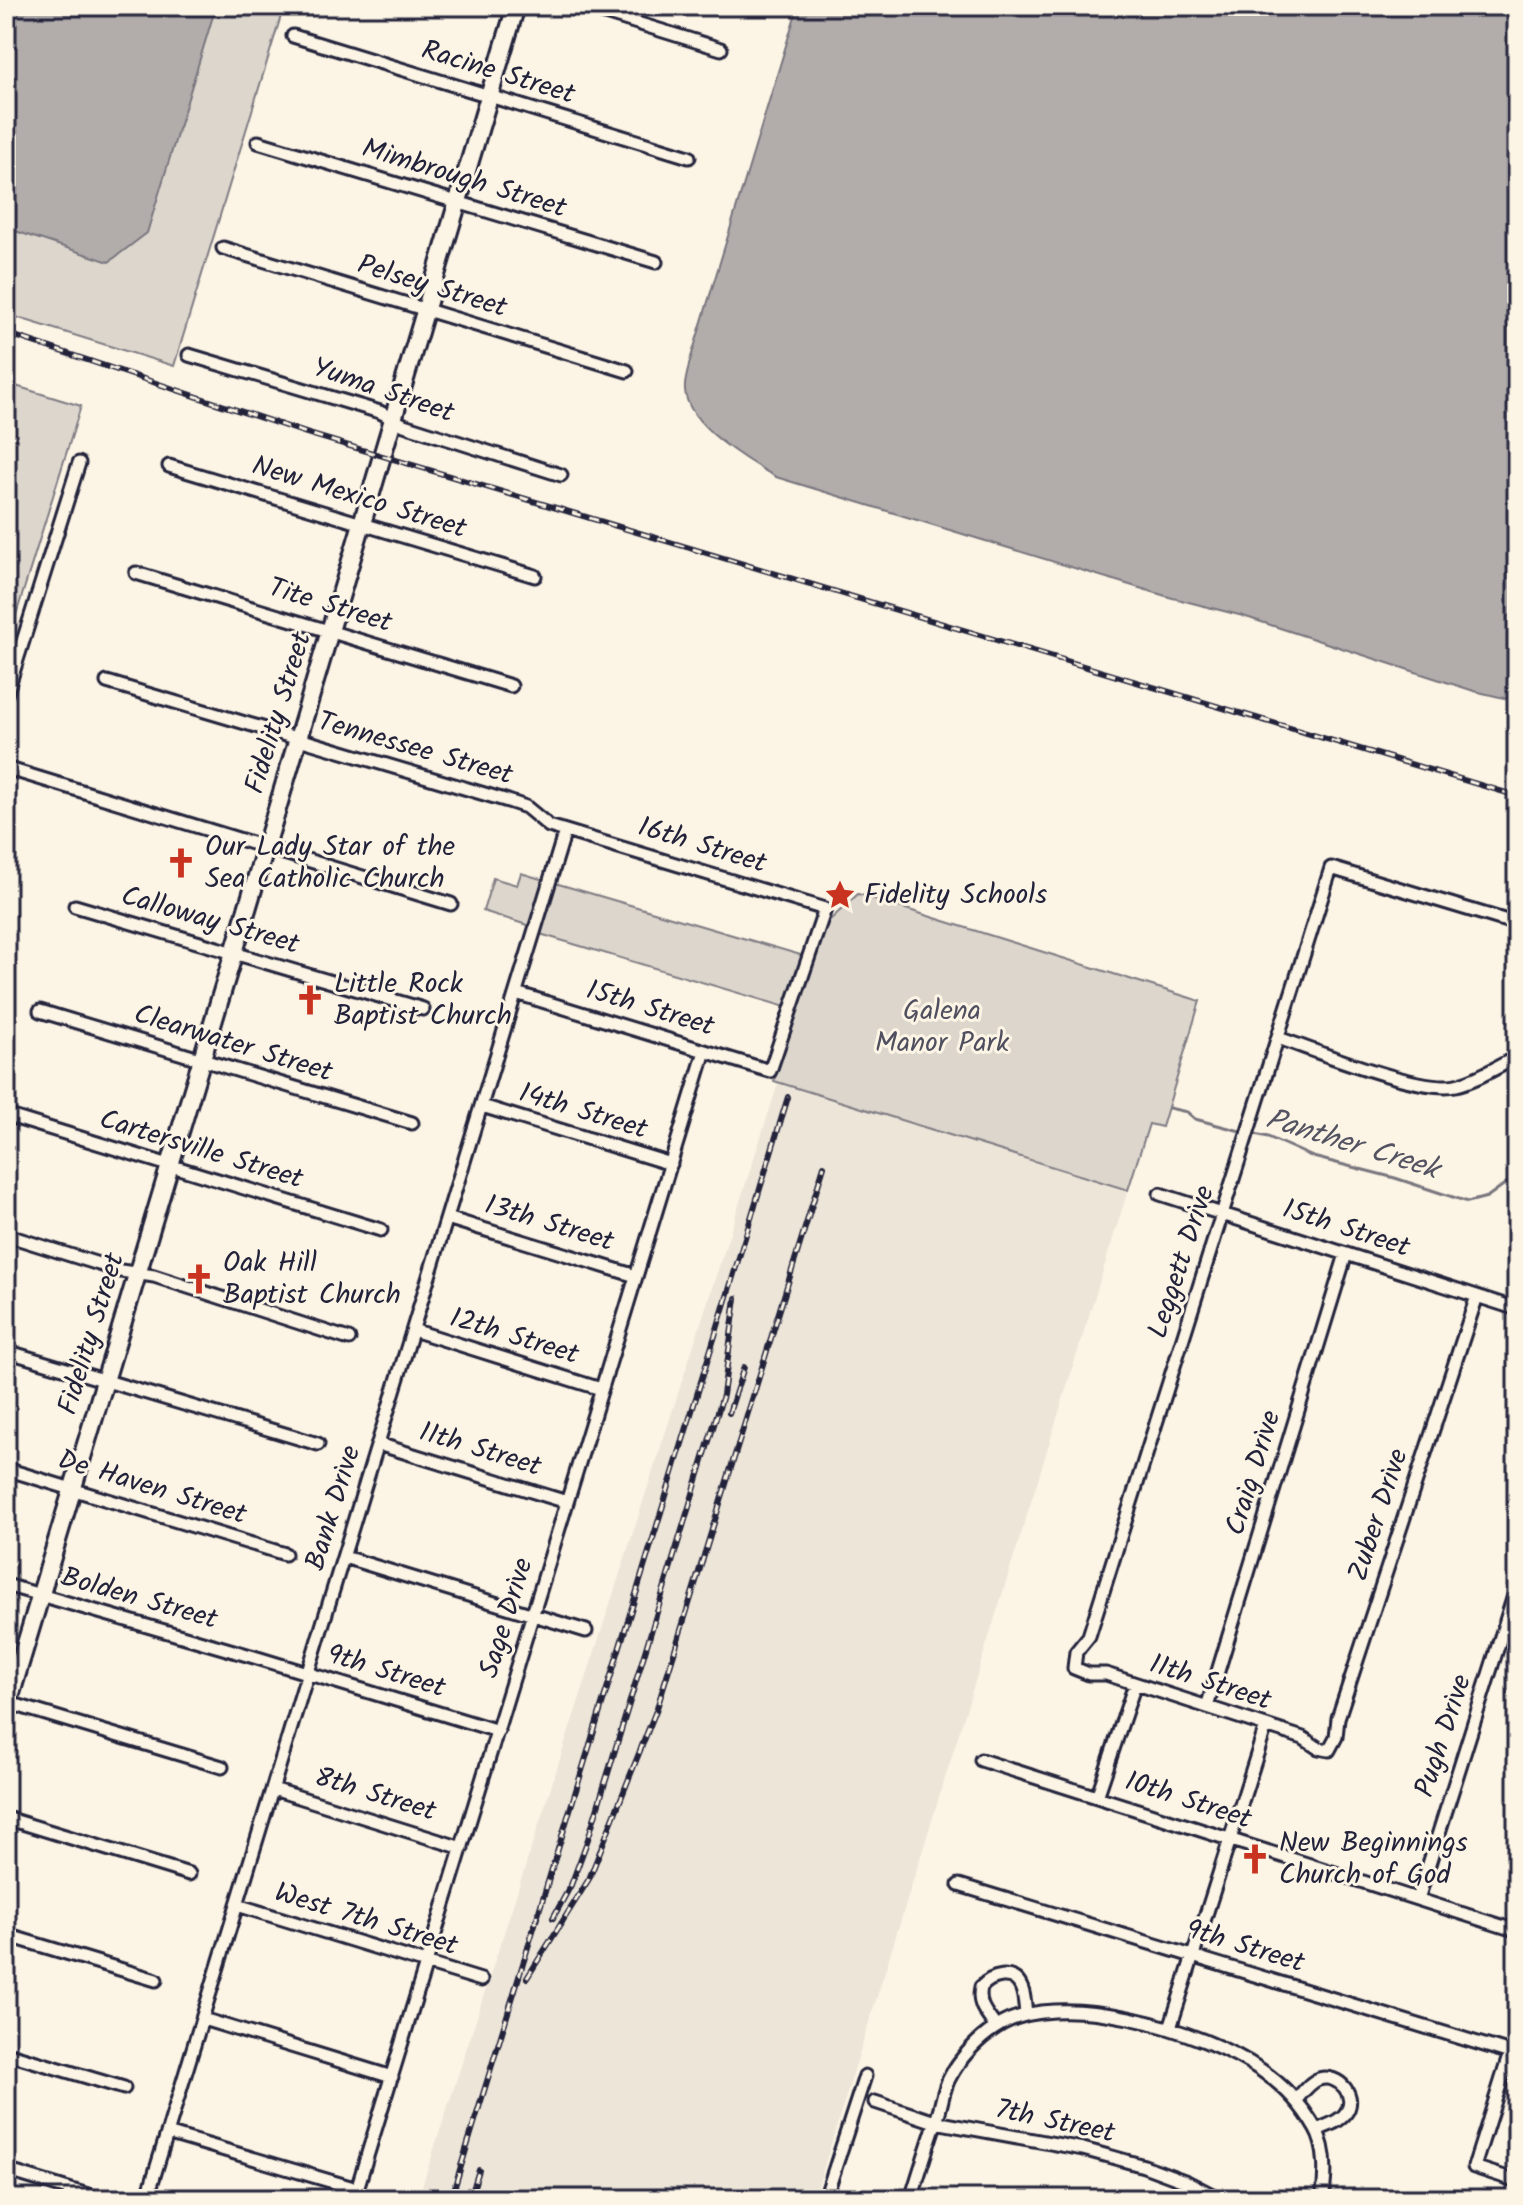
<svg xmlns="http://www.w3.org/2000/svg" width="1523" height="2205" viewBox="0 0 1523 2205" font-family="Kalam,sans-serif">
  <style>
    .built { fill: #ece5d8 }
    .green { fill: #dcd6cc; stroke: #7f7c84; stroke-width: 2 }
    .water { fill: #b2adab; stroke: #78757e; stroke-width: 2 }
    .lines { fill: none; stroke-linecap: round; stroke-linejoin: round }
    .stream { stroke: #78757e; stroke-width: 3 }
    .minor-casing { stroke: #22223b; stroke-width: 17 }
    .secondary-casing { stroke: #22223b; stroke-width: 22 }
    .minor { stroke: #fcf5e5; stroke-width: 11 }
    .secondary { stroke: #fcf5e5; stroke-width: 16 }
    .rail-casing { stroke: #22223b; stroke-width: 6 }
    .rail { stroke: #fcf5e5; stroke-width: 3; stroke-dasharray: 9; stroke-linecap: butt }
    .labels { text-anchor: middle; dominant-baseline: central; stroke-width: 6; stroke-linejoin: round; paint-order: stroke }
    .street-label { font-size: 28px; fill: #22223b; stroke: #fcf5e5 }
    .poi-label { font-size: 28px; fill: #22223b; stroke: #fcf5e5; text-anchor: start }
    .park-label { font-size: 28px; fill: #504f5f; stroke: #fcf5e5 }
    .water-label { font-size: 30px; font-style: italic; fill: #545362; stroke: #fcf5e5 }
  </style>
  <rect width="100%" height="100%" fill="#fcf5e5"/>
  <filter id="ink" filterUnits="userSpaceOnUse"><feTurbulence type="fractalNoise" baseFrequency=".0125" numOctaves="2"/><feDisplacementMap in="SourceGraphic" scale="16" xChannelSelector="R" yChannelSelector="G"/><feConvolveMatrix kernelMatrix="1 2 1 2 8 2 1 2 1" color-interpolation-filters="sRGB"/></filter>
  <g filter="url(#ink)">
    <path class="built" d="M778,1084l350,106 -314,1009h-396z"/>
    <path class="green" d="M6,6h278l-110,360 -168,-52z
      M6,383l75,23 -75,241z
      M521,873l23,7 -14,46 -47,-15 10,-33 24,7z
      M555,883l249,73 -15,52 -249,-74z
      M858,894l342,107 -38,126 -13,-3 -21,66 -354,-109 51,-162 5,1z"/>
    <path class="water" d="M6,6h210l-69,227 -38,29 -103,-34z
      M798,6h719v695l-43,-10 -231,-75 -74,-19 -393,-120c-27,-15 -89,-52 -91,-87 -1,-8 3,-18 4,-26z"/>
    <g class="lines">
      <path class="stream" d="M1169,1108l18,4 8,7 49,13
        M1251,1133l17,4 45,20 82,21 73,24 19,-5 30,-22"/>
      <g class="minor-casing">
        <path id="minor" d="M582,6l139,43
          M293,36l396,121
          M258,142l398,120
          M223,248l404,123
          M189,355l191,57 24,13 157,50
          M169,466l366,110
          M136,573l375,113
          M107,682l401,119 18,6 23,19 276,83 -55,162 -254,-78
          M6,695l73,-232
          M6,768l445,136
          M75,906l348,103
          M40,1011l372,112
          M1278,1038c39,13 141,55 178,47 21,-5 41,-18 61,-28
          M482,1106l189,58
          M6,1115l375,115
          M1160,1194l357,115
          M447,1218l189,58
          M6,1235l115,36 33,5 195,63
          M1477,1296l-139,422 -2,19 -7,13 -11,-2 -15,-10 -197,-64h-17l-15,-6 2,-16 13,-16 242,-768 186,56
          M413,1330l188,59
          M6,1351l312,93
          M378,1444l189,58
          M6,1469l279,85
          M344,1557l242,74
          M6,1585l248,72 244,74
          M6,1702l216,65
          M1207,1707l139,-453
          M981,1760l536,171
          M273,1789l189,59
          M1097,1797l38,-113
          M6,1818l183,56
          M959,1885l558,170
          M1418,1899l99,-313
          M237,1905l244,75
          M6,1935l150,45
          M203,2019l189,58
          M996,2027c-10,-14 -19,-22 -15,-40 10,-11 32,-18 40,0 4,8 4,19 5,28
          M1170,2028l96,-302
          M6,2053l118,35
          M1510,2053l-36,114 43,14
          M1296,2100c6,-7 14,-18 23,-21 20,-6 40,18 26,35 -6,8 -19,12 -28,16
          M875,2102l60,20 148,27 61,17 43,16 33,17
          M167,2133l190,56
          M6,2170l85,26
          M147,2199l418,-1368
          M354,2199l351,-1148
          M825,2199l40,-123
          M911,2199c9,-29 18,-58 28,-87 3,-11 5,-25 11,-35 9,-18 28,-38 45,-49 61,-43 210,3 266,42 22,15 41,35 54,58 12,20 11,49 7,71"/>
      </g>
      <g class="secondary-casing">
        <path id="secondary" d="M6,1710l260,-864 250,-840"/>
      </g>
      <use href="#minor" class="minor"/>
      <use href="#secondary" class="secondary"/>
      <g class="rail-casing">
        <path id="rail" d="M6,333l300,100 1211,363
          M729,1413l15,-46
          M553,1918l18,-33 17,-46 135,-444 13,-97
          M527,1978l62,-99 68,-171 167,-542
          M451,2199l337,-1102
          M470,2199l9,-29"/>
      </g>
      <use href="#rail" class="rail"/>
    </g>
  </g>
  <defs>
    <g id="church-bare" transform="scale(2.4)"><path d="M-1.2-6h2.4v3.5h3.3v2.4h-3.3V6h-2.4V-.1h-3.3v-2.4h3.3Z" fill="#c8321e" stroke="#fcf5e5" stroke-width="2.5" paint-order="stroke"/></g>
    <g id="sight-bare" transform="scale(2.4)"><path d="M0-6L1.8-2.2L6-1.7L2.9 1.2L3.7 5.4L0 3.3L-3.7 5.4L-2.9 1.2L-6-1.7L-1.8-2.2Z" fill="#c8321e" stroke="#fcf5e5" stroke-width="2.5" paint-order="stroke"/></g>
  </defs>
  <g fill-rule="evenodd">
    <use href="#church-bare" x="181" y="863"/>
    <use href="#sight-bare" x="840" y="895"/>
    <use href="#church-bare" x="310" y="1000"/>
    <use href="#church-bare" x="199" y="1279"/>
    <use href="#church-bare" x="1255" y="1859"/>
  </g>
  <g class="labels">
    <g class="street-label">
      <text transform="translate(498 73) rotate(17)">Racine Street</text>
      <text transform="translate(464 179) rotate(17)">Mimbrough Street</text>
      <text transform="translate(432 287) rotate(17)">Pelsey Street</text>
      <text transform="translate(383 391) rotate(19)">Yuma Street</text>
      <text transform="translate(359 498) rotate(17)">New Mexico Street</text>
      <text transform="translate(330 606) rotate(17)">Tite Street</text>
      <text transform="translate(279 713) rotate(-73)">Fidelity Street</text>
      <text transform="translate(415 749) rotate(16)">Tennessee Street</text>
      <text transform="translate(702 846) rotate(17)">16th Street</text>
      <text transform="translate(210 921) rotate(16)">Calloway Street</text>
      <text transform="translate(650 1009) rotate(17)">15th Street</text>
      <text transform="translate(233 1044) rotate(17)">Clearwater Street</text>
      <text transform="translate(583 1112) rotate(17)">14th Street</text>
      <text transform="translate(201 1150) rotate(17)">Cartersville Street</text>
      <text transform="translate(549 1224) rotate(17)">13th Street</text>
      <text transform="translate(1346 1229) rotate(18)">15th Street</text>
      <text transform="translate(1182 1262) rotate(-72)">Leggett Drive</text>
      <text transform="translate(92 1334) rotate(-73)">Fidelity Street</text>
      <text transform="translate(514 1337) rotate(17)">12th Street</text>
      <text transform="translate(480 1450) rotate(17)">11th Street</text>
      <text transform="translate(1254 1473) rotate(-73)">Craig Drive</text>
      <text transform="translate(152 1488) rotate(17)">De Haven Street</text>
      <text transform="translate(334 1508) rotate(-73)">Bank Drive</text>
      <text transform="translate(1379 1515) rotate(-72)">Zuber Drive</text>
      <text transform="translate(139 1599) rotate(16)">Bolden Street</text>
      <text transform="translate(507 1618) rotate(-73)">Sage Drive</text>
      <text transform="translate(386 1672) rotate(17)">9th Street</text>
      <text transform="translate(1210 1683) rotate(18)">11th Street</text>
      <text transform="translate(1444 1736) rotate(-72)">Pugh Drive</text>
      <text transform="translate(375 1795) rotate(17)">8th Street</text>
      <text transform="translate(1188 1801) rotate(18)">10th Street</text>
      <text transform="translate(366 1920) rotate(17)">West 7th Street</text>
      <text transform="translate(1245 1947) rotate(17)">9th Street</text>
      <text transform="translate(1055 2122) rotate(12)">7th Street</text>
    </g>
    <g class="poi-label">
      <text x="205" y="847">Our Lady Star of the<tspan x="205" dy="32">Sea Catholic Church</tspan></text>
      <text x="864" y="895">Fidelity Schools</text>
      <text x="334" y="984">Little Rock<tspan x="334" dy="32">Baptist Church</tspan></text>
      <text x="223" y="1263">Oak Hill<tspan x="223" dy="32">Baptist Church</tspan></text>
      <text x="1279" y="1843">New Beginnings<tspan x="1279" dy="32">Church of God</tspan></text>
    </g>
    <g class="park-label">
      <text x="942" y="1011">Galena<tspan x="942" dy="32">Manor Park</tspan></text>
    </g>
    <g class="water-label">
      <text transform="translate(1352 1145) rotate(17)">Panther Creek</text>
    </g>
  </g>
  <rect width="1523" height="2205" fill="none" stroke="#fcf5e5" stroke-width="32"/>
  <rect x="16" y="16" width="1491" height="2173" fill="none" stroke="#22223b" stroke-width="3" filter="url(#ink)"/>
</svg>
